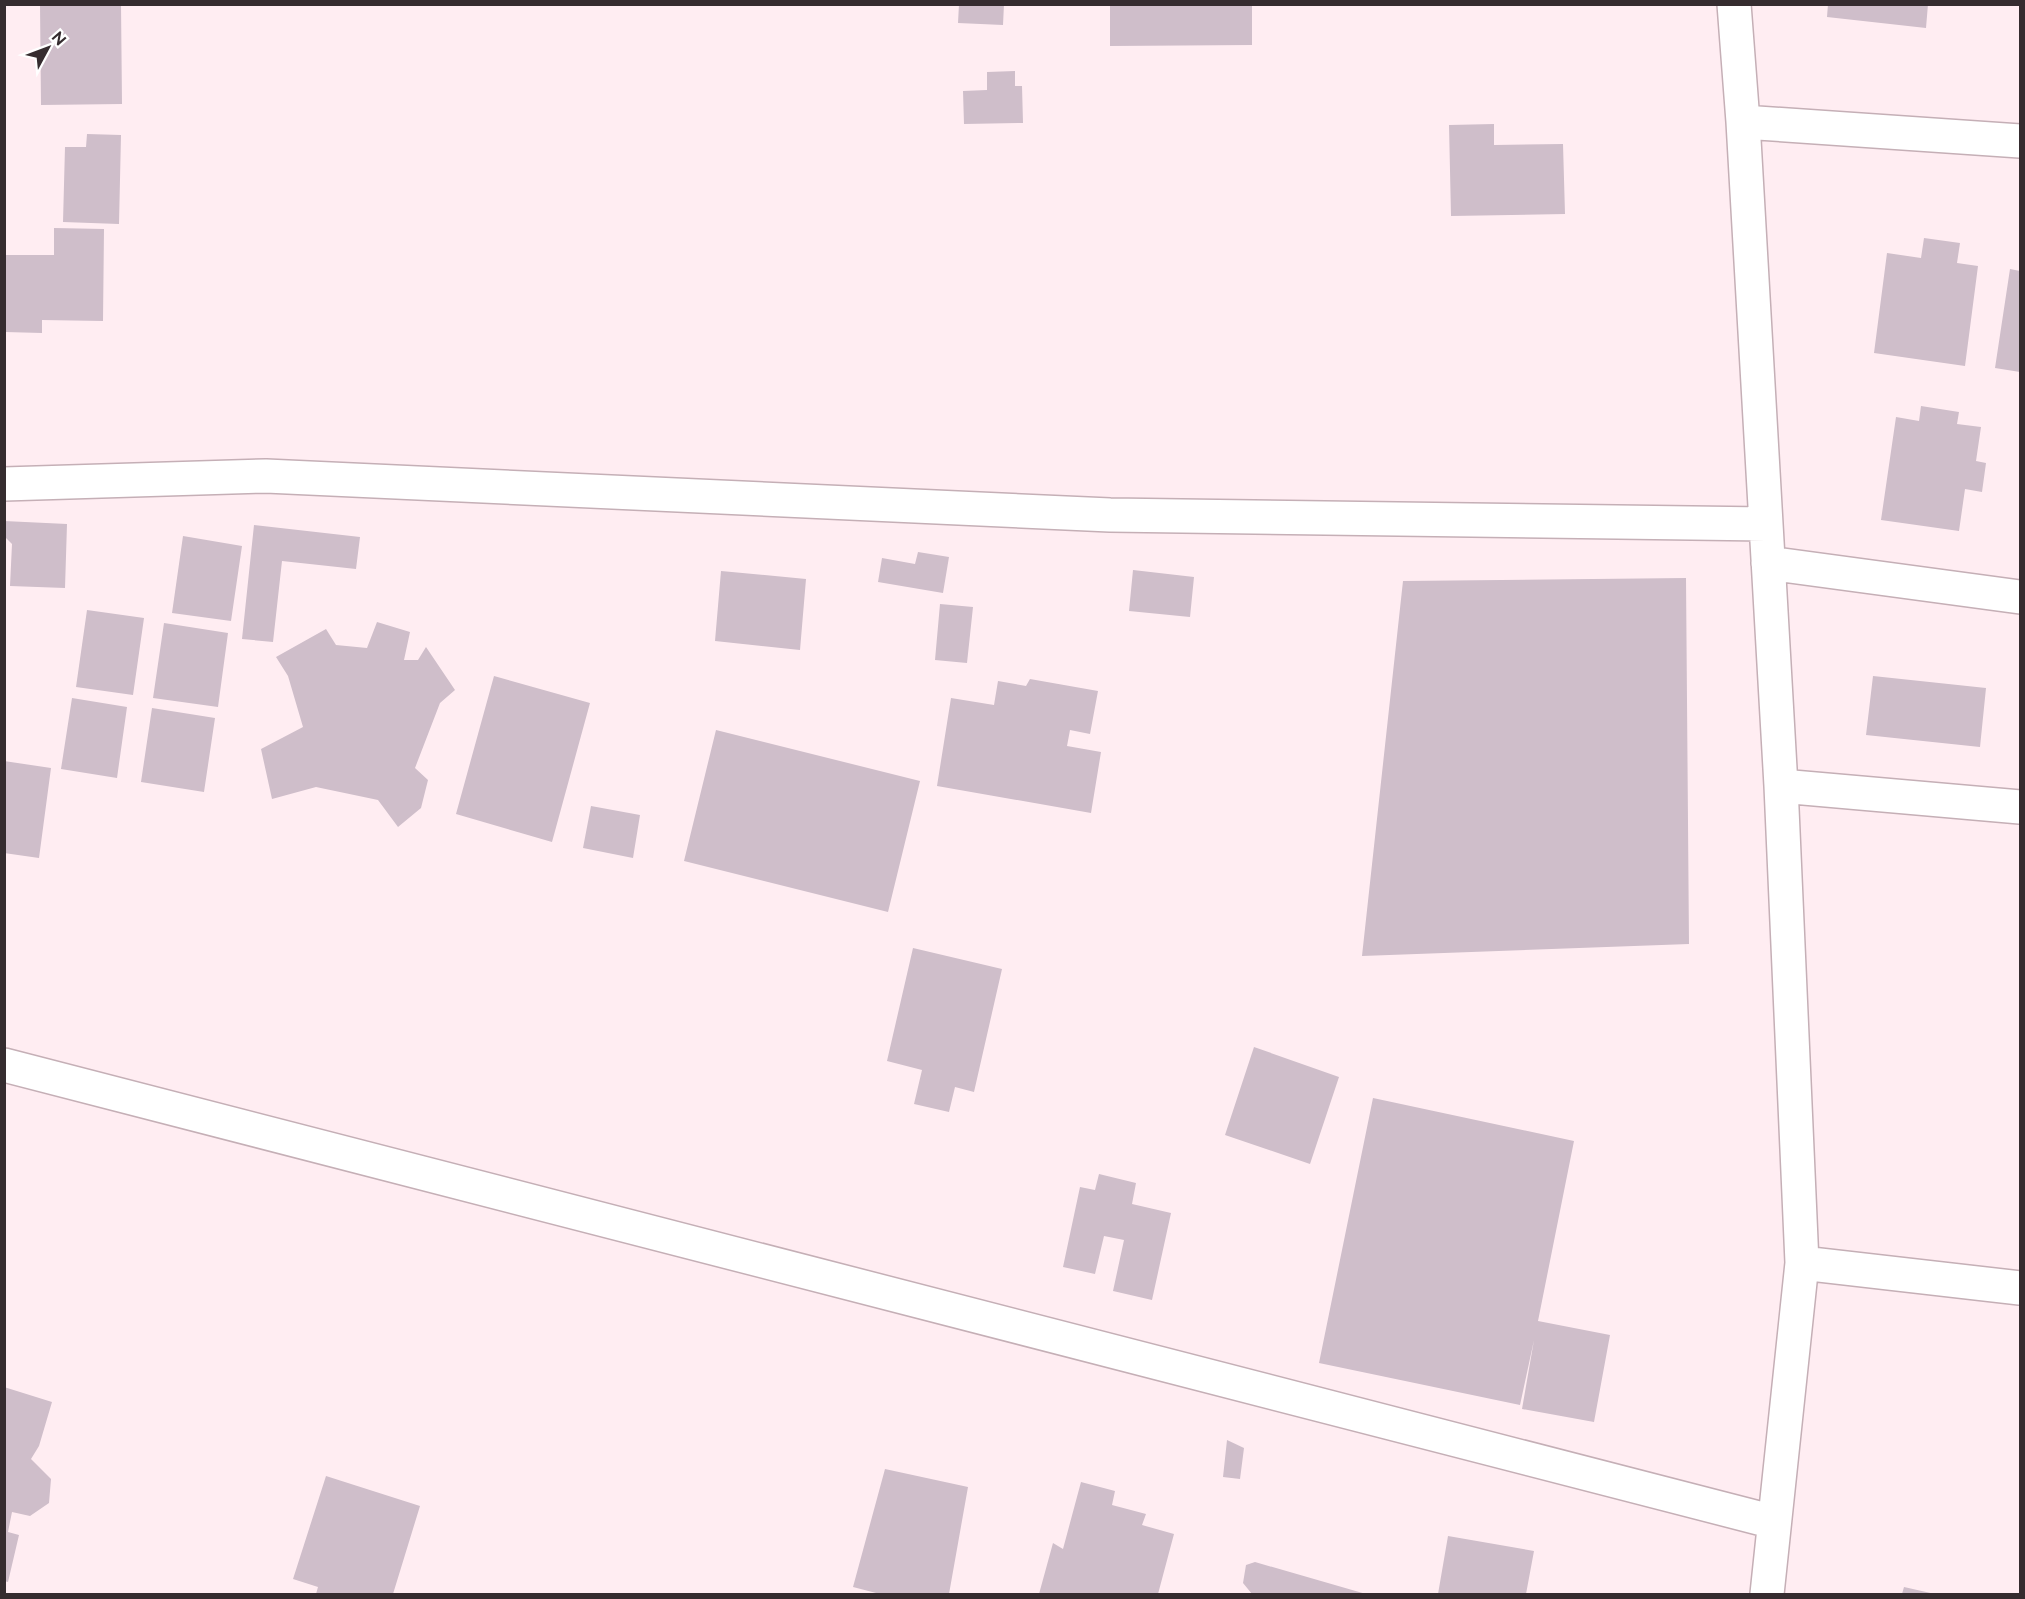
<svg xmlns="http://www.w3.org/2000/svg" width="2025" height="1599" viewBox="0 0 2025 1599" font-family="Raleway,sans-serif">
  <style>
    .building { fill: #cfbeca }
    .lines { fill: none; stroke-linecap: round; stroke-linejoin: round }
    .minor-casing { stroke: #c5afb6; stroke-width: 36 }
    .minor { stroke: #fff; stroke-width: 33 }
  </style>
  <rect width="100%" height="100%" fill="#ffedf2"/>
  <path class="building" d="M40,4h81l1,100 -81,1z
    M959,4h45l-1,21 -45,-2z
    M1110,4h142v41l-142,1z
    M1828,4h100l-2,24 -99,-11z
    M1015,71v15h7l1,37 -59,1 -1,-33 24,-1v-18z
    M1494,124v21l69,-1 2,70 -114,2 -2,-91z
    M87,134l34,1 -2,89 -56,-2 2,-75h21z
    M54,228l50,1 -1,92 -61,-1v13l-37,-1v-77h49z
    M1924,238l36,5 -3,20 21,3 -13,100 -91,-13 13,-100 34,5z
    M2010,269l10,2v101l-25,-4z
    M1921,406l38,6 -2,12 24,3 -5,34 10,2 -4,29 -17,-3 -6,42 -78,-11 15,-103 23,4z
    M4,521l63,3 -2,64 -55,-2 2,-42 -8,-8z
    M254,525l106,12 -4,32 -74,-8 -9,81 -31,-3z
    M183,536l59,10 -11,75 -59,-8z
    M918,552l31,5 -6,36 -65,-11 4,-24 33,6z
    M1133,570l61,7 -4,40 -61,-6z
    M721,571l85,8 -6,71 -85,-9z
    M1686,578l3,366 -327,12 41,-375z
    M940,604l33,3 -6,56 -32,-3z
    M87,610l57,8 -11,77 -57,-8z
    M377,622l33,10 -6,28h14l8,-13 29,43 -15,13 -25,65 13,12 -7,28 -23,19 -20,-27 -62,-13 -44,12 -11,-50 42,-22 -15,-51 -12,-19 50,-28 10,16 31,3z
    M164,623l64,10 -10,74 -65,-9z
    M494,676l96,27 -38,139 -96,-28z
    M1873,676l113,12 -6,59 -114,-12z
    M1030,679l68,12 -8,43 -20,-4 -3,16 34,6 -10,61 -154,-27 14,-88 43,7 4,-24 28,5z
    M72,698l55,9 -10,71 -56,-9z
    M152,708l63,10 -11,74 -63,-10z
    M716,730l204,51 -32,131 -204,-51z
    M4,761l47,7 -12,90 -35,-5z
    M591,806l49,9 -7,43 -50,-10z
    M913,948l89,21 -28,123 -19,-5 -6,25 -35,-8 8,-34 -35,-9z
    M1254,1047l85,30 -29,87 -85,-29z
    M1373,1098l201,43 -36,180 72,14 -16,87 -72,-13 12,-69 -14,65 -201,-42z
    M1099,1174l37,9 -4,21 39,9 -19,87 -39,-9 11,-51 -20,-4 -9,38 -32,-7 17,-80 15,3z
    M4,1387l48,15 -13,44 -8,13 20,20 -2,24 -19,13 -18,-4 -4,20 11,3 -11,47 -4,-1z
    M1227,1440l17,8 -4,31 -17,-2z
    M885,1469l83,18 -19,107h-69l-27,-7z
    M326,1476l94,30 -27,88h-77l2,-7 -25,-8z
    M1081,1482l34,9 -3,14 34,9 -4,11 32,9 -16,60h-119l14,-51 10,6z
    M1448,1536l86,15 -8,43h-88z
    M1255,1562l111,32h-114l-9,-11 3,-18z
    M1904,1587l31,7h-33z"/>
  <g class="lines">
    <g class="minor-casing">
      <path id="minor" d="M1734,4l9,118 38,664 21,477 -35,331
        M1743,122l277,19
        M4,484l262,-8 844,39 656,9
        M1768,563l252,34
        M1781,786l239,21
        M4,1065l1770,457
        M1802,1263l218,25"/>
    </g>
    <use href="#minor" class="minor"/>
  </g>
  <rect width="2025" height="1599" fill="none" stroke="#352c2f" stroke-width="12"/>
  <g transform="translate(48 48) rotate(49)" stroke="#ffffff" stroke-width="4.5" paint-order="stroke">
  <path d="M0-4.5L10 22L0 15L-10 22Z" fill="#352c2f"/>
  <text y="-9" font-size="16" font-weight="bold" text-anchor="middle" fill="#352c2f">N</text>
  </g>
</svg>
